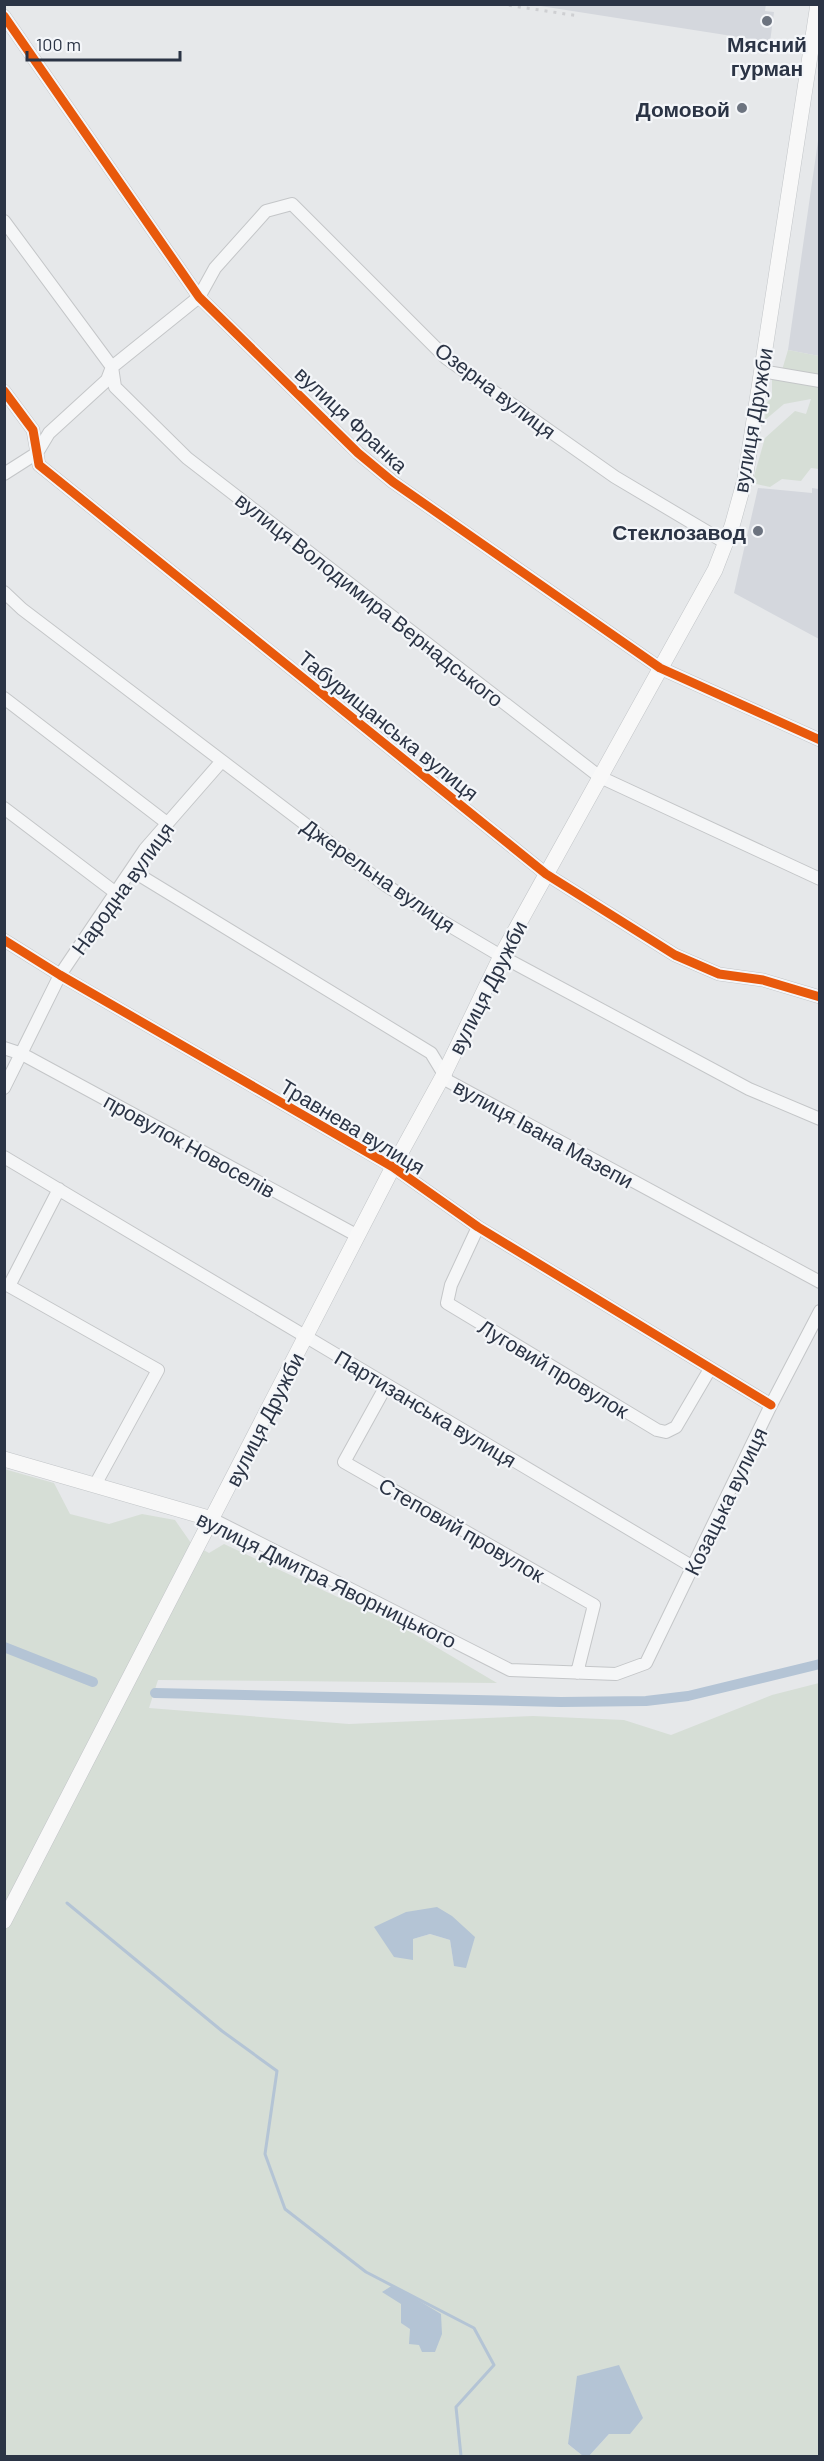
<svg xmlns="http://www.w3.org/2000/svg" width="824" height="2461" viewBox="0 0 824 2461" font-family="Barlow,sans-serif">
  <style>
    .built { fill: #d4d7dd }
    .green { fill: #d6ded6; fill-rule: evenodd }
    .water { fill: #b4c4d5 }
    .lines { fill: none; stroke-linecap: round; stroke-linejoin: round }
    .stream { stroke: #b4c4d5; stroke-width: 3 }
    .canal { stroke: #b4c4d5; stroke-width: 10 }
    .minor-casing { stroke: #c4c6c8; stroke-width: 14 }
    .major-casing { stroke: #c2c5c8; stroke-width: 16 }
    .minor { stroke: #f5f6f7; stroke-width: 12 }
    .major { stroke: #f8f8f8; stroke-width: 15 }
    .rail { stroke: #cecfd2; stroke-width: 3; stroke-dasharray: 3 6; stroke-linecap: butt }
    .cycleway-casing { stroke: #f4f6f9; stroke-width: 13 }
    .cycleway { stroke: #e8590c; stroke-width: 9 }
    .poi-dot { fill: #6c737f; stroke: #f4f6f9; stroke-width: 2 }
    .labels { text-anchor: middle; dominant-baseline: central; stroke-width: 4.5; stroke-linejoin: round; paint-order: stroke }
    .poi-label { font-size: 21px; font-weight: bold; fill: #2b3445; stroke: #f4f6f9; text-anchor: end }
    .street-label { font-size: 21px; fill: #2b3445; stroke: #f4f6f9 }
  </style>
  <rect width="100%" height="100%" fill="#e6e8ea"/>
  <path class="built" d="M766,4l-1,7 9,1 -4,30 -236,-37z
    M819,134l1,222h-1l-31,-6z
    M758,488l54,5v-5l7,1v150l-85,-46z"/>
  <path class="green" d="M788,350l31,6v20l-37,-6z
    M772,378l47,6v85l-8,-1 -10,13 -19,-2 -12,8 -18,-4 13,-45 30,-27 11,3 5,-15 -27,5 -19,16 1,-16 6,-8z
    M4,1469l50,14 16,31 39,10 33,-10 33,6 16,23 18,10 15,-9 180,84 93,55 -339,-3 -9,28 200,16 184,-8 91,4 47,15 101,-40 47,-12v773h-230l20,-22 34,-16 -75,26 15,12h-578zM452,1916l2,49 -4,-25 -20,-6 -17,5z"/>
  <path class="water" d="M437,1907l15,9 23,21 -9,31 -12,-2 -4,-26 -20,-6 -17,5v21l-19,-3 -20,-30 32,-15z
    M393,2285l48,29 1,20 -7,18h-13l-3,-7 -10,-1 1,-15 -9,-6v-19l-19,-12z
    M619,2365l24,53 -13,16h-21l-20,22h-6l-15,-12 9,-68z"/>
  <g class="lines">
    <path class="stream" d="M67,1903l155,128 55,40 -12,83 20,55 81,63 108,56 20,37 -38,42 5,49"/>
    <path class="canal" d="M4,1647l89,35
      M155,1693l406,9 85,-1 42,-5 132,-32"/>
    <g class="minor-casing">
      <path id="minor" d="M4,16l195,281 159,156 35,29 267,186 160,72
        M4,221l108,146 3,20 72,71 413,319 220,102
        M761,371l59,10
        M4,391l29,39 6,35 507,409 129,81 44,19 44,6 57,17
        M4,474l33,-21 12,-20 58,-53 5,-13 87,-70 16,-29 51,-57 26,-7 154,154 169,119 111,66
        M4,592l18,17 362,275 56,36 61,36 248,133 71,30
        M4,698l163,125
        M4,808l112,85
        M131,870l300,183 17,28 372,201
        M4,940l56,35 333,192 85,60 293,178
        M4,1048l18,6 336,182
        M4,1088l56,-113 85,-126 76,-87
        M4,1157c230,136 459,274 689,410
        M59,1189l-50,97 149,84 -63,115
        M478,1227l-27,58 -4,18 210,127 9,2 10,-5 34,-58
        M386,1386l-42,76 250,143 -17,68
        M212,1519l298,151 106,4 30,-11 125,-258 49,-94"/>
    </g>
    <g class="major-casing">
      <path id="major" d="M4,1459l208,60
        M4,1921l389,-754 51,-93 57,-118 214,-386 17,-44 13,-47 73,-475"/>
    </g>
    <use href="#minor" class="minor"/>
    <use href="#major" class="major"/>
    <path class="rail" d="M500,4l79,12"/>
    <g class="cycleway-casing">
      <path id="cycleway" d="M4,16l195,281 159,156 35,29 267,186 160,72
        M4,391l29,39 6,35 507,409 129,81 44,19 44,6 57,17
        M4,940l56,35 333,192 85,60 293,178"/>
    </g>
    <use href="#cycleway" class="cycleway"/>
  </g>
  <g class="poi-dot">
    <circle cx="767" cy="21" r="6"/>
    <circle cx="742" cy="108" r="6"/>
    <circle cx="758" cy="531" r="6"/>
  </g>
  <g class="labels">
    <g class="poi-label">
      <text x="767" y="43" text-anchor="middle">Мясний<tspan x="767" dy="24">гурман</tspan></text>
      <text x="730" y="108">Домовой</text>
      <text x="746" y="531">Стеклозавод</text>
    </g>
    <g class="street-label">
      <text transform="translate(496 390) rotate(37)">Озерна вулиця</text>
      <text transform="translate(352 419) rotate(43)">вулиця Франка</text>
      <text transform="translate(752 420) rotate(-80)">вулиця Дружби</text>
      <text transform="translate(370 599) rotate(38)">вулиця Володимира Вернадського</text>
      <text transform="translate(389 725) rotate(39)">Табурищанська вулиця</text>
      <text transform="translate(379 875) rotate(35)">Джерельна вулиця</text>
      <text transform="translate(122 888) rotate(-54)">Народна вулиця</text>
      <text transform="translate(487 987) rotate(-63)">вулиця Дружби</text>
      <text transform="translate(353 1126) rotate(31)">Травнева вулиця</text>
      <text transform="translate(544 1133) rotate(29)">вулиця Івана Мазепи</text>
      <text transform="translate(190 1145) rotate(29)">провулок Новоселів</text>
      <text transform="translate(554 1368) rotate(31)">Луговий провулок</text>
      <text transform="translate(426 1408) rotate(31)">Партизанська вулиця</text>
      <text transform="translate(264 1419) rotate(-63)">вулиця Дружби</text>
      <text transform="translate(725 1501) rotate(-64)">Козацька вулиця</text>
      <text transform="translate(462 1529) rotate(30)">Степовий провулок</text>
      <text transform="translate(327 1579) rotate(26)">вулиця Дмитра Яворницького</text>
    </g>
  </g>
  <rect width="824" height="2461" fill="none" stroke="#2b3445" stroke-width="12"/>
  <path d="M27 51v9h153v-9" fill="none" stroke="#2b3445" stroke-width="3"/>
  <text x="36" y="51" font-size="18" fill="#2b3445" stroke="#f4f6f9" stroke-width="4.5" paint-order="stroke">100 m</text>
</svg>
